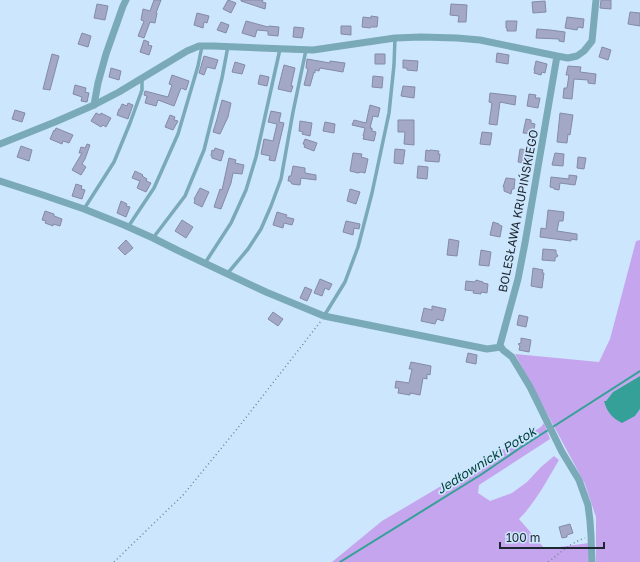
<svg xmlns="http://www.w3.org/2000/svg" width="640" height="562" viewBox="0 0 640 562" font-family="'Golos Text',sans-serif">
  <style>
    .green { fill: #c5a5ee }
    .water { fill: #35a097 }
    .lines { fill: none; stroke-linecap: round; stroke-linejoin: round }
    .stream { stroke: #35a097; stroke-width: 2 }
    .building { fill: #a2a8c5; stroke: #858ba6 }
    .path { stroke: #738494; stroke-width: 1.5; stroke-dasharray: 1 3; stroke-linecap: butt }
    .service { stroke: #7aaab7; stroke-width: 3.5 }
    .minor { stroke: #7aaab7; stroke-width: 7 }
    .labels { text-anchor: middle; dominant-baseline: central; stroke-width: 3.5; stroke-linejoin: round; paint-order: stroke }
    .street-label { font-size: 12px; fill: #1d272f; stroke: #cce6fd }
    .water-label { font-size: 13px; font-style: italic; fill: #00413c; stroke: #cce6fd }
  </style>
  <rect width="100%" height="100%" fill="#cce6fd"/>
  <path class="green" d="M640,240v136l-27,16 -7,9 29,15 5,-7v153h-44v-45l-11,-33 -70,-130 84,8 11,-23 26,-98z
    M544,423l6,16 -71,46 -1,8 12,8 22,-8 15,-11 14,-15 13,-11 5,4c-12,20 -23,42 -40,59l26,30 44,-6v19h-257l50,-41 159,-94z"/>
  <path class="water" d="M640,376v33l-5,7 -13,7c-10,-5 -15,-11 -18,-22h2l7,-9z"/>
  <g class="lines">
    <path class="stream" d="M340,562l142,-88 38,-26 120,-77"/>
  </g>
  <path class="building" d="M154,0h7l-5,13h1l-2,10 -5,-1 -6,16 -6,-2 6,-15 -3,-1 2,-11 7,2z
    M228,0l8,3 -5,10 -8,-4z
    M241,0h22l-1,2 4,1 -1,6 -24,-8z
    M601,0h10v9l-11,-1z
    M545,1l1,11 -13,1 -1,-11z
    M97,4l11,2 -3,14 -11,-2z
    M451,4l16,1 -1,17h-8l1,-6 -9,-1z
    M630,12l10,1v13l-12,-2z
    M197,13l12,3 -2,7 -3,-1 -1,6 -9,-3z
    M371,16l7,1 -1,10h-6l-1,1 -8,-1 1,-10 8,1z
    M567,17l17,2 -1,9 -5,-1 -1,3 -12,-2z
    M246,21l22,6 1,-1 10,1 -1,9 -10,-1v-4l-11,-1 -2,7 -13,-4z
    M506,21h11l-1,10h-9v-3h-1z
    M221,22l8,3 -3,8 -9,-3z
    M341,26h10v9l-10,-1z
    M294,27l10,1 -2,10 -9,-1z
    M537,29l13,1 15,2 -1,10 -5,-1v-2l-23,-1z
    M82,33l9,3 -3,11 -10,-3z
    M144,40l5,2 -1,3 4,1 -3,9 -9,-3z
    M602,47l9,3 -3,10 -9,-3z
    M497,53l12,2 -1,9 -12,-2z
    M52,54l7,2 -9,34 -7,-1z
    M375,54h10v10h-10z
    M204,56l14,4 -3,9 -8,-2 -3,8 -5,-2z
    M307,59l23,4v-2l15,2 -2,9 -23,-4 -1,3 -4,-1v3l-1,-1 -4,14 -6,-1 4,-16 -2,-1z
    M403,60l15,1 -1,10 -10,-1v-2h-4z
    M536,61l11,3 -2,9 -3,-1 -1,3 -7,-2 1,-3h-1z
    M235,62l10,3 -3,9 -10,-2z
    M284,65l11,3 -4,18h2l-2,6 -13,-3z
    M568,66l13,1 -1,5 16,2 -1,10 -7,-1v-3l-14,-1 -2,20 -9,-1 1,-10h3l2,-13h-3z
    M111,68l10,3 -2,9 -10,-3z
    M172,75l17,6 -3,9 -5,-2 -7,18 -16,-6 -2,6 -11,-3 2,-7 -3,-1 1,-4 23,6 4,-12 -3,-1z
    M260,75l9,2 -2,9 -9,-2z
    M373,76l10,1 -1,11 -10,-1z
    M75,85l11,3 -1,4 4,1 -2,9 -6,-1 1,-4 -9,-3z
    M403,86l12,1 -1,11 -13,-2z
    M490,93l26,3 -1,9 -15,-3 -3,23 -8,-1 3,-21 -3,-1z
    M529,94l7,1 -1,3h5l-2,10 -11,-2z
    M222,100l9,3 -3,14 -8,17 -7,-2 4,-13z
    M128,103l5,2 -5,14 -11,-4 2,-6h1l2,-5 5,2z
    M370,105l10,3 -2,9 -5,-1 -3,12h2v3l4,1 -2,9 -11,-2 1,-3h-1l2,-8 -13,-3 2,-5 12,3z
    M15,110l10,3 -3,9 -10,-3z
    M271,111l10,2 -2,9 5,1 -9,38 -6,-1 1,-4 -9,-2 3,-15 9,2 4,-17 -9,-2z
    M96,113l4,2 1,-2 10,5 -5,9 -3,-2 -2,2 -10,-6z
    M560,113l13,2 -3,20 -2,-1 -1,9 -10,-1z
    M170,115l5,2 -1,3 4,1 -5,9 -8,-3z
    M526,119l5,1v3l4,1 -2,10 -10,-1z
    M398,120h16v25l-10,-1 1,-12h-7z
    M300,121l12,2 -2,13 -8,-2 1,-2 -4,-1z
    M325,122l10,2 -1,9 -11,-2z
    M56,128l17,7 -4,8 -6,-2 -1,3 -12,-5 4,-9 1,1z
    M482,132l10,1 -2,12 -10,-1z
    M305,139l12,4 -3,8 -10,-4 1,-2 -2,-1z
    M87,144l3,1 -5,14 -3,5 4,3 -5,8 -9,-5 10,-17h-3l2,-6 4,1z
    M21,146l11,4 -3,11 -12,-4z
    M215,148l9,3 -3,10 -9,-3v-2h-1l1,-6 2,1z
    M395,149l10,1 -2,14 -9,-1z
    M520,149l10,1 -2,14 -10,-2z
    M426,150l4,1v-1l9,1 -1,3h2l-1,8 -14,-1z
    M353,153l9,1 -1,3 7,2 -3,14 -4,-1 -3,1 -8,-2z
    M555,153l9,1 -1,12 -11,-1z
    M578,157l8,1 -2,11 -7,-1z
    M229,158l7,2 -1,3 9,2 -2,9 -9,-1 -2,10 -10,26 -7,-2 6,-18 2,1z
    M293,166l12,2v5l11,2v5l-15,-2 -1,7 -8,-1 -2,-3h-2l1,-5h2z
    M418,166l10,1 -1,12 -10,-1z
    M135,171l8,4 -1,1 5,3 -1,2 5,2 -5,9 -9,-4 3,-7 -8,-3z
    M569,175l8,1 -2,9 -15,-2 -1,7 -5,-1v-1l-4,-1 1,-10 18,2z
    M506,178l9,1 -1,10h-2l-1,5 -7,-3v-4h-1z
    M76,184l6,2 -1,3 4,1 -3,9 -10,-3z
    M200,188l9,4 -7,15 -8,-4 1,-3 -1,-1z
    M350,189l10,3 -4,12 -9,-3z
    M121,201l6,3 -1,2 4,1 -4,10 -9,-4z
    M548,210l16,2 -1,9h-4l-2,10 20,3v6l-6,-1v2l-31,-4 1,-9 5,1z
    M45,211l9,3v2l8,3 -2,7 -7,-2v2l-8,-3 1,-2 -4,-1z
    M277,212l10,3 -1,2 8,2 -2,6 -8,-2 -1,5 -10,-3z
    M182,220l11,7 -7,11 -11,-7z
    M346,221l14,3 -1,5 -5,-1 -1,7 -10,-3z
    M493,222l6,2v1l3,1 -2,11 -10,-2z
    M449,239l10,2 -2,15 -10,-1z
    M126,240l7,8 -8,7 -7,-7z
    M543,249l13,1v3l2,3 -3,2v3l-13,-1z
    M481,250l10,2 -2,14 -10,-1z
    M533,268l10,2 -1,3h2l-2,15 -11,-2z
    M320,279l12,5 -3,6 -4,-2 -3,8 -8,-3z
    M476,280l7,2v1l5,1 -1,9 -6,-1v2l-8,-1 1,-2 -9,-1 1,-9 9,1z
    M305,287l7,3 -5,11 -7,-3z
    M432,306l14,3 -3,12 -6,-2 -2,5 -14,-3 3,-13 8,2z
    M273,312l10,7 -5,7 -10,-7z
    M519,315l9,2 -2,10 -9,-2z
    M521,338l10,2 -2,12 -10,-2 1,-4 -2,-2 3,-1z
    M468,353l9,2 -1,9 -10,-2z
    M411,362l20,4 -1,9 -3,-1v5l-4,-1 -3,17 -10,-2v2l-12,-2 1,-5h-4l1,-7 13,2 3,-14h-3z
    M570,524l3,9 -6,2v2l-5,1 -3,-11z"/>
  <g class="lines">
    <path class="path" d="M114,562l70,-68 57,-70 80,-103
      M548,562c14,-10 20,-18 37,-24"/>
    <path class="service" d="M84,209l30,-47 16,-39 12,-33v-11
      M128,227l26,-39 24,-54 20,-68 4,-20
      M153,238l32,-42 19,-46 18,-72 6,-32
      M205,263l26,-40 15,-33 10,-33 24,-108
      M227,274l21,-25 13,-20 10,-23 10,-27 12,-67 13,-62
      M324,316l21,-34 13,-35 14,-54 17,-80 5,-48 1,-27"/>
    <path class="minor" d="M557,56l-32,187 -7,36 -18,66 3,5 9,7 18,30 32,65 17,28 9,25 2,16 1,15 1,26
      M94,105l4,-22 8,-29 17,-48 3,-6
      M0,144l55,-22 39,-17 25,-13 68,-41 12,-5h14l100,4 82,-12 26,-1 36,1 23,2 77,16 11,2 9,-2 7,-5 8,-10 4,-41
      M0,181l43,14 41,14 40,16 29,13 26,13 87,41 58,24 163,33 14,-2"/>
  </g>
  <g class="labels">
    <g class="street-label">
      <text transform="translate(518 211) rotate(-79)">BOLESŁAWA KRUPIŃSKIEGO</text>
    </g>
    <g class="water-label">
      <text transform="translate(486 460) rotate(-32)">Jedłownicki Potok</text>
    </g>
  </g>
  <path d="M500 542v6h104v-6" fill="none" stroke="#1d272f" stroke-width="2"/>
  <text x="506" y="542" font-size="12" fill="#1d272f" stroke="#cce6fd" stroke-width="3" paint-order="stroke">100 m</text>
</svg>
